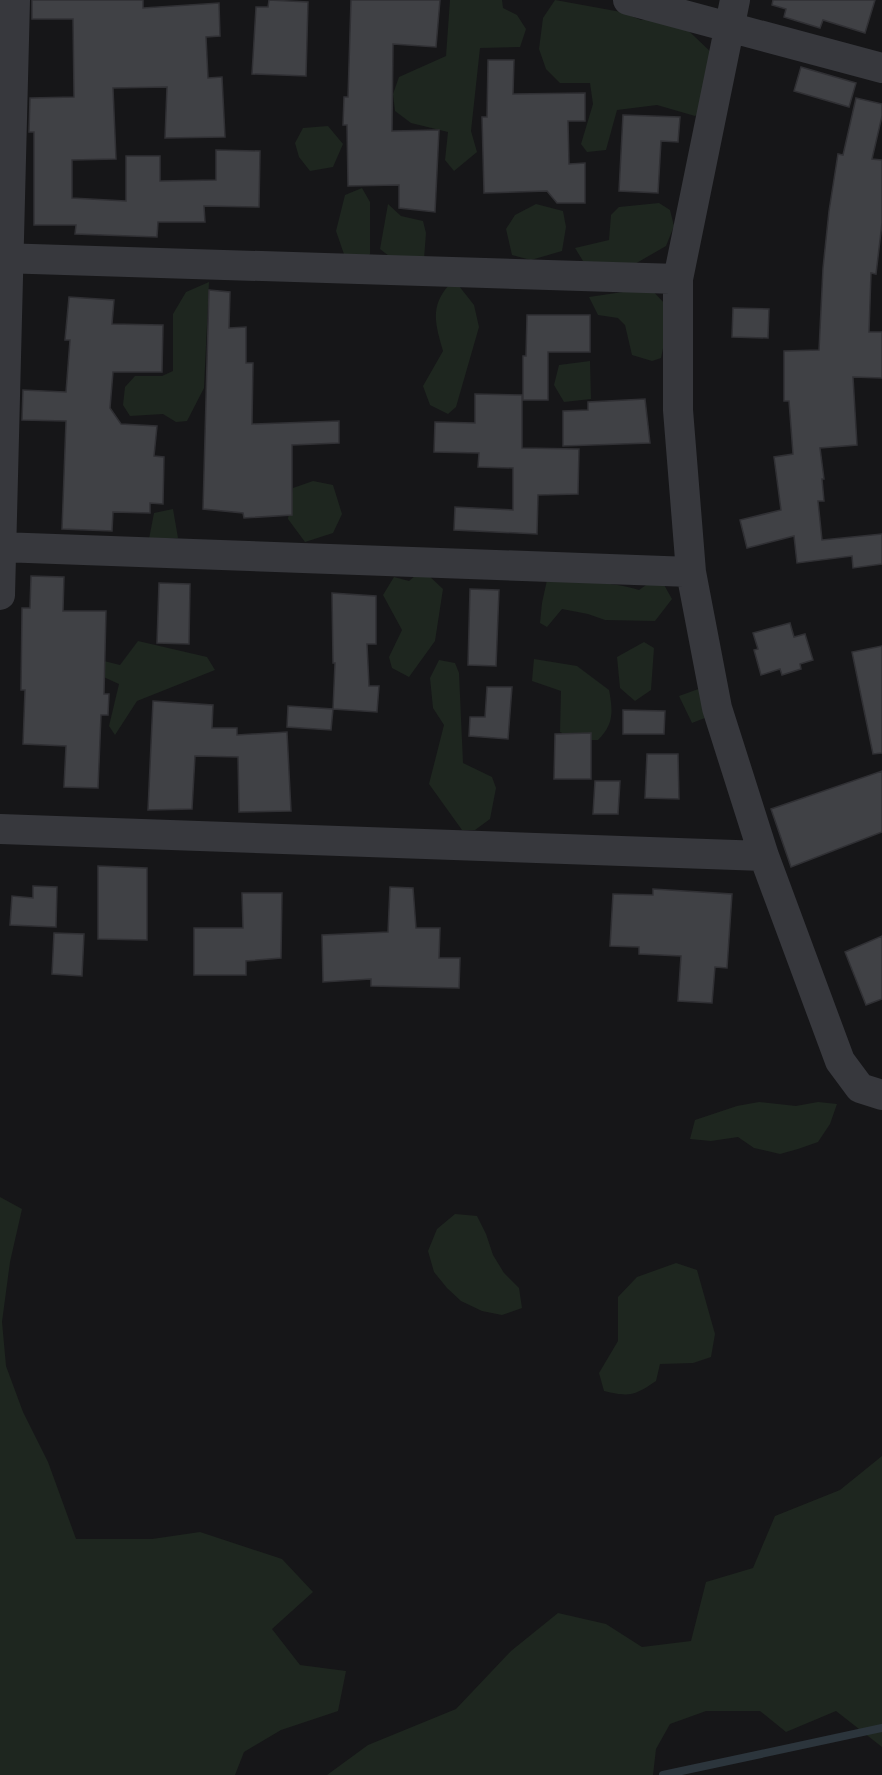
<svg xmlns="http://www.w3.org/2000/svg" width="882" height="1775" viewBox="0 0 882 1775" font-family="'Exo 2',sans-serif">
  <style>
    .green { fill: #1e261f }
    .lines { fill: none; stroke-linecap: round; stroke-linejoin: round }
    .stream { stroke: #2c353c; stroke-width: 8 }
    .building { fill: #404145; stroke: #303034; stroke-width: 1.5 }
    .minor { stroke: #37383d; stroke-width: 30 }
  </style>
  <rect width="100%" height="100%" fill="#161618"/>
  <path class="green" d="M450,0h52l1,8 14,7 9,14 -6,18 -40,1 -9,83 6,21 -23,19 -9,-11 3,-28 -37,-9 -16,-12 -2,-17 6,-17 47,-21z
    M555,0l66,12 20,8 34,-2 39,37 -3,51 -16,10 -38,-11 -40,5 -11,40 -19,2 -6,-8 12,-40 -3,-21h-30l-14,-14 -7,-20 4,-31z
    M328,126l15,18 -10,23 -23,4 -11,-14 -4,-14 8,-15z
    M362,188l8,14v52l-10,10 -14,-4 -10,-29 9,-36z
    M659,203l11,7 4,16 -8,20 -52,30 -31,-15 -8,-13 34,-8 2,-25 8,-8z
    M388,204l13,12 22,5 3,12 -2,26 -21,8 -23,-18z
    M536,204l27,7 3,16 -4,24 -31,9 -19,-5 -6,-26 9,-14z
    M209,282l-5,106 -17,33 -11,1 -13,-8 -33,2 -7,-11 2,-18 10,-11h27l11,-5v-57l13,-22z
    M449,285l10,1 15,19 5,22 -23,80 -8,7 -18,-9 -7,-19 20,-35c-7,-25 -14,-44 6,-66z
    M650,288l16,17 4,10 -9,43 -9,3 -20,-6 -7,-30 -7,-7 -20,-3 -9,-18z
    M590,361l1,38 -27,3 -10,-17 5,-20z
    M313,481l20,4 9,29 -9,19 -28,9 -17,-23 5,-31z
    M173,509l5,29 -29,1 5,-26z
    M417,574h10l16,15 -8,52 -26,36 -17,-9 -3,-11 13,-27 -19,-35 11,-18 15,4z
    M659,576l13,23 -17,22 -50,-1 -17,-6 -26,-5 -15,18 -7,-4 2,-20 5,-23c28,0 66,2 92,10z
    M138,641l69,16 8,13 -78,31 -22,34 -6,-9 10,-42 -22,-10 3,-14 20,5z
    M644,642l10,6 -3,42 -16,11 -15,-13 -3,-31z
    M534,659l43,7 32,24c4,21 5,34 -11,50h-20l-18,-8 1,-41 -29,-10z
    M439,660l16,3 4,10 4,90 29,14 4,11 -6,31 -15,11h-13l-33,-46 15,-59 -11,-17 -3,-30z
    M704,687l6,29 -18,7 -13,-27z
    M759,1102l37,4 22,-4 19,2 -7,20 -12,18 -20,7 -18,5 -26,-6 -16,-11 -27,4 -21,-2 5,-19 42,-14z
    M0,1197l22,12 -12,53 -8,60 4,44 17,46 25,50 28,77h76l48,-7 82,27 31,33 -41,37 28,36 46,6 -8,40 -57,19 -37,22 -9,23h-235z
    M455,1214l22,2 9,18 7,21 11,18 15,15 3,20 -20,7 -20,-4 -21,-10 -14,-13 -13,-16 -6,-21 9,-22z
    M676,1263l21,7 18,64 -4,23 -18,6 -33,1 -4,17c-22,15 -27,16 -52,10l-5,-18 19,-32v-44l19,-20z
    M882,1456v291l-46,-36 -50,21 -26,-21h-54l-36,13 -14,25 -3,26h-326l41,-30 88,-36 55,-58 47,-38 48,11 36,23 49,-6 15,-59 47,-14 22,-52 65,-26z"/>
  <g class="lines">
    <path class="stream" d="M663,1775l219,-47"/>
  </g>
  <path class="building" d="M32,0h111v8l76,-5 1,33 -14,1 2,41 14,-1 3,60 -60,1 2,-51 -54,1 3,71 -44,1v38l54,3v-45h34v25l56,-1v-30l44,1 -1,56 -55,-1 1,16h-47l-1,15 -82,-3 1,-9h-42v-93h-5l1,-34 44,-1 -1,-78h-41z
    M269,0l39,2 -2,74 -54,-2 4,-67h12z
    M351,0h89l-4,47 -43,-3 -1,87 47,-1 -4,82 -36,-4v-23l-51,1 -1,-61h-4l1,-28h4z
    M773,0h102l-10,33 -42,-13 -3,8 -36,-11 2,-8 -14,-4z
    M488,60h26l-1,34 72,-1v28h-17l1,43 16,-1v40h-28l-10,-12 -63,2 -2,-76h5z
    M801,67l55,16 -7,24 -55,-16z
    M856,98l26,6v12l-10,43 10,1v63l-6,51 -5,-1 -2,59h13v46l-29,-1 4,68 -37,3 4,31h-2l2,22h-6l4,39 60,-6v30l-29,4 -1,-12 -55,7 -3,-27 -47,12 -7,-28 41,-10 -7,-53 19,-3 -4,-53h-5v-50l35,-1 4,-82 6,-57 9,-57 5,1z
    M623,115l57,2 -2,25 -17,-1 -3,52 -39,-2z
    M209,290l21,2 -1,36 17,-1v36h7l-1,61 87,-3v22l-47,2v70l-48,3 -1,-5 -40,-4z
    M69,297l45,3 -2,24 51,1 -1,47h-49l-3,36 11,16 36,2 -3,30 10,1 -1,47 -13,-1v10l-37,-1 -1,19 -50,-2 4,-108 -44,-1 1,-30 43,2 4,-52h-5z
    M733,308l36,1 -1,29 -36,-1z
    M527,315h63v37h-42v48h-25v-44h3z
    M475,394l47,1v53l57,1 -1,45 -40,1 -1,39 -83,-4 1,-23 58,3v-42l-35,-1 1,-14 -45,-1 1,-30 40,1z
    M645,399l5,44 -87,3v-35l25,-1v-8z
    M31,576l33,1 -1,34h43l-2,83h5l-1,21h-7l-3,73 -34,-1 2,-41 -43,-2 2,-54h-4l1,-82h8z
    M159,583l31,1 -1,60 -32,-1z
    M470,589l29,1 -3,76 -28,-1z
    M332,593l44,3v48h-9l2,42h10l-2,26 -44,-3 2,-46h-2z
    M790,623l4,14 11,-3 8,26 -13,4 1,5 -19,6 -2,-6 -19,6 -7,-25 4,-1 -5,-16z
    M882,646v107l-9,1 -21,-102z
    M487,687h25l-4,52 -39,-3 1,-19h15z
    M153,701l60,4 -1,23h25v7l50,-3 4,79 -52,1 -1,-55 -43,-1 -3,53 -44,1z
    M288,706l45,3 -2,21 -44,-3z
    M623,710l42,1 -1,23h-41z
    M591,733v46h-37l1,-45z
    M647,754h31l1,45 -34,-1z
    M882,771v61l-91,35 -20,-58z
    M595,781h25l-2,33h-25z
    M98,866l49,2v72l-49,-1z
    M33,886l24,1 -1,40 -46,-2 2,-29 21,2z
    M390,887l23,1 3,40h24l-1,30h21l-1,30 -88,-2v-7l-48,3 -1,-47 66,-3z
    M653,889l79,5 -5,74 -12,-1 -3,36 -34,-2 3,-45 -42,-2v-7l-29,-1 3,-52 40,1z
    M242,893h40l-1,65 -35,3v14h-52v-47h49z
    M54,933l30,1 -2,42 -30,-2z
    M882,936v63l-16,6 -21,-53z"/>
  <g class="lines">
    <path class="minor" d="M628,0l254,68
      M735,0l-57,279v131l13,162 26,136 47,148 76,205 20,27 22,7
      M0,258l678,21
      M0,547l691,25
      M0,595l15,-595
      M0,829l764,27"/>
  </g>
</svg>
